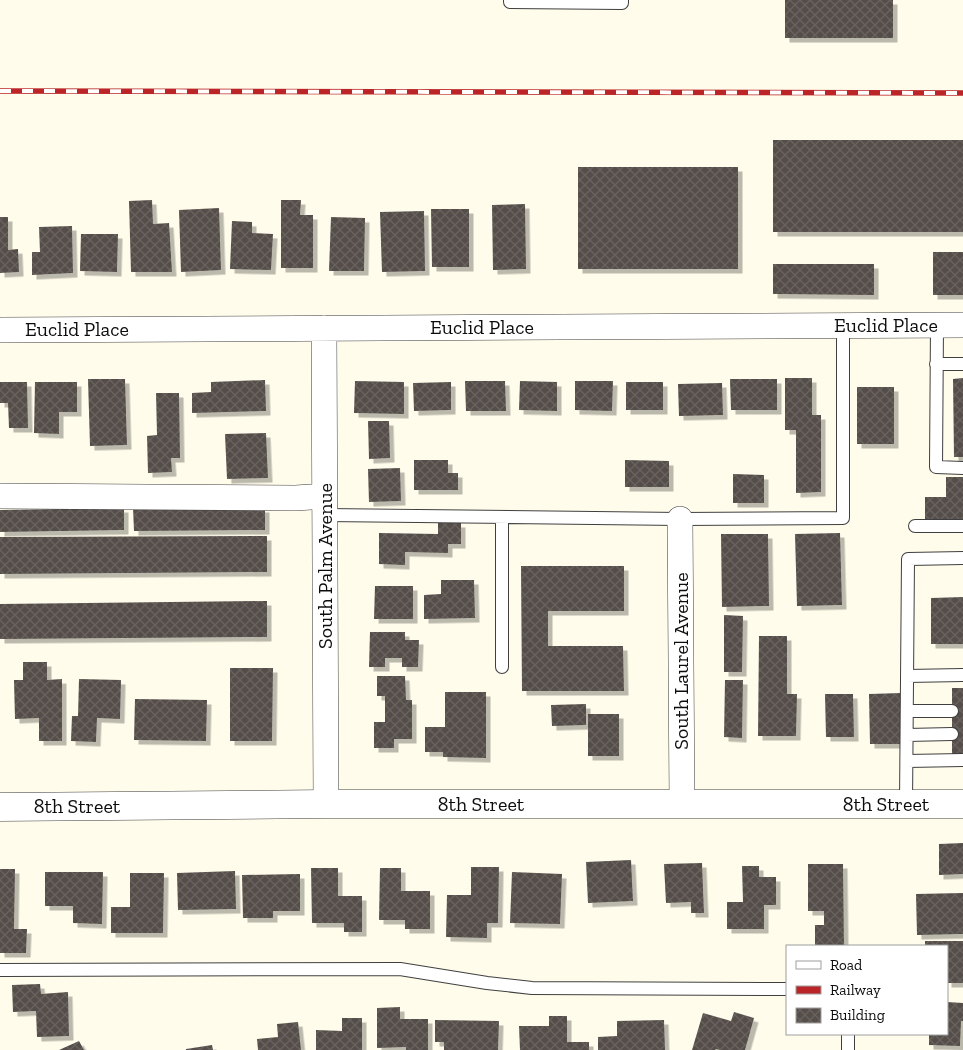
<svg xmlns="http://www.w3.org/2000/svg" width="963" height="1050" viewBox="0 0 963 1050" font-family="'Zilla Slab',serif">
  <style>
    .building { fill: url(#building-cross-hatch); filter: url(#shadow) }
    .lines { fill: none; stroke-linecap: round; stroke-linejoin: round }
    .service-casing { stroke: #3f3f3f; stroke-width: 14 }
    .minor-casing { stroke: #3f3f3f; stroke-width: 26 }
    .tertiary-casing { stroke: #3f3f3f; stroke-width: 29 }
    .service { stroke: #fff; stroke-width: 12 }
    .minor { stroke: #fff; stroke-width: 25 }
    .tertiary { stroke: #fff; stroke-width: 28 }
    .rail-casing { stroke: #bb2527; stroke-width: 5.5 }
    .rail { stroke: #fff; stroke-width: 4; stroke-dasharray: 11; stroke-linecap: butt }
    .labels { text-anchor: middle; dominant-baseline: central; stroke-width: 5; stroke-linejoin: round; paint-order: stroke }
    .street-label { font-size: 20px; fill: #0c0c0c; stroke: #fff }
  </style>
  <defs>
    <pattern id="building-cross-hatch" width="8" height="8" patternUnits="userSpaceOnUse" patternTransform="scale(1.25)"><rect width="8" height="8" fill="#554e49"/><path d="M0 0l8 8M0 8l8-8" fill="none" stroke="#68635f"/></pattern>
    <filter id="shadow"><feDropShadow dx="4.5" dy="4.5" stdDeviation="0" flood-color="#0004"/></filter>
  </defs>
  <rect width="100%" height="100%" fill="#fffceb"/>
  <path class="building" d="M785,0h108v38h-108z
    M773,140h190v92h-190z
    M578,167h160v102h-160z
    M152,200l1,24 16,-1 3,49h-41l-2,-71z
    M281,200h20l-1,15h13v53h-32z
    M525,204l1,65 -33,1 -1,-65z
    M219,208l2,62 -40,2 -2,-62z
    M431,209h38v58h-37z
    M424,211l1,60 -43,1 -2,-60z
    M0,217h8v33l10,-1 1,23 -19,1z
    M331,217l34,1 -1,53h-35z
    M232,221l20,1v11l21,1 -2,36 -41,-1z
    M72,226l1,47 -41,2v-23h8l-1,-25z
    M81,234h37l-1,38 -37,-1z
    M933,252h30v43h-30z
    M773,264h101v31l-101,-1z
    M785,378h27v37h9v77l-25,1v-63h-11z
    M963,378v79h-9l-1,-78z
    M88,379h37l2,66 -37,1z
    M730,379h47v31h-46z
    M265,380l1,31 -74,2v-20l19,-1v-10z
    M355,381l49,1v32l-50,-1z
    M465,381h40l1,30h-40z
    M520,381l37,1v29l-38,-1z
    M575,381h38l-1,30 -37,-1z
    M0,382h27l1,46h-19l-1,-25h-8z
    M35,382h42v30h-18v22l-25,-1z
    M451,382v28l-37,1 -1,-28z
    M626,382h37v28h-37z
    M722,383l1,32 -44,1 -1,-32z
    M857,387h37v57h-37z
    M156,393h23l1,65h-9l1,14 -24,1 -1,-37 10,-1z
    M368,421h21l1,37 -21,1z
    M266,433l2,45 -41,1 -2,-45z
    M414,460h34v13h10v17h-44z
    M625,460l44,1v26h-44z
    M400,468l1,33 -32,1 -1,-33z
    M733,474l31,1v28h-31z
    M946,477h17v44h-38v-24h21z
    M124,508v22l-124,2v-22z
    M133,508h132v22l-131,1z
    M438,523h23v21h-13v9l-43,-1v13l-26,-1v-31l59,1z
    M840,533l2,72 -45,1 -2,-72z
    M721,534h47l1,72 -47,1z
    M267,536v36l-267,2v-37z
    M521,566h103v45h-76v35h75l1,45h-102z
    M441,580h33l1,38 -51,1v-24l17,-1z
    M375,586h38v33h-39z
    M963,597v47h-32v-46z
    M267,601v36l-267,2v-35z
    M724,615l19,1 -1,56h-18z
    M370,632h35v8h14l-1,27h-16v-9h-17v9h-16z
    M759,636h28v58h10l-1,42h-38z
    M23,662h24v18l15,-1v62h-23v-23l-24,1 -1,-39h9z
    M230,668h43l-1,73h-42z
    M377,676h28l1,24h6v39h-18v9h-20v-26h11v-26h-8z
    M79,679l42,1 -1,39 -23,-1 -1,24 -25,-1 1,-25h6z
    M725,680h18l-1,58 -18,-1z
    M952,688h11v69h-11z
    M445,692h41v66l-43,-1v-5h-18v-25h20z
    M901,693v51h-31l-1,-50z
    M825,694h28l1,43h-28z
    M135,699l72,1 -1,41 -72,-1z
    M586,704v21l-34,1 -1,-21z
    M588,714h31v42h-31z
    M963,843v31l-24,1v-31z
    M631,860l2,41 -45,2 -2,-41z
    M702,863l2,50h-13v-11l-25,1 -2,-39z
    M808,864h35l1,82h-29v-21h9v-14h-16z
    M742,866h17v11h17v28h-12v24h-37v-27h16z
    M471,867h28l-1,56h-11v15l-41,-1 1,-42h24z
    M311,868h27v28h24v36h-18v-9h-32z
    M380,868h21v23h29v38h-25v-9h-26z
    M0,869h15l-1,60h13l-1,24h-26z
    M235,871l1,38 -58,1 -1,-37z
    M45,872h58l-1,52 -29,-1v-17h-28z
    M512,872l50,2 -2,50 -50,-1z
    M130,873h34l-1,60h-52v-26h19z
    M300,874v37h-27v7h-30l-1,-43z
    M963,893v41l-46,1 -1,-41z
    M925,941h38v42h-16v-37h-22z
    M40,984l1,10 27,-2 1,44 -32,1 -1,-26 -23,1 -1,-27z
    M947,1002l16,1v18h-2l-1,25 -31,-1v-11h18z
    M400,1007v12h28v31h-22v-3l-29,1v-40z
    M734,1012l20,6 -9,32h-25l-4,-1 -1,1h-23l11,-37 28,8z
    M549,1016h18v26h22v8h-69l-1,-24h30z
    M342,1018h20v32h-46v-20l26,1z
    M435,1020l64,1 -1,29h-54v-8h-9z
    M664,1020l1,30h-67v-13l19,-1v-15z
    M298,1022l3,28h-43l-1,-11 21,-2 -1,-13z
    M79,1041l5,9h-25z
    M212,1045l1,5h-27v-1z"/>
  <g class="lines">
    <g class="service-casing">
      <path id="service" d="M510,0v2l112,1v-3
        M937,325l-1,142 27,1
        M936,364h27
        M325,515l355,4 163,-1v-193
        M502,517v150
        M915,526h48
        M907,676l56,-1
        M907,711h45
        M907,735l45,-1
        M907,761l56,-1
        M906,804l2,-245 55,-1
        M0,970l400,-1 87,14 45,5 255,1
        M848,1034v16"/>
    </g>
    <g class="minor-casing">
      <path id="minor" d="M324,328l2,476
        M0,330l963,-5
        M1,496l295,2 29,-2
        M680,519l2,285"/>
    </g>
    <g class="tertiary-casing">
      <path id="tertiary" d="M0,807l326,-3h637"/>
    </g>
    <use href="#service" class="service"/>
    <use href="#minor" class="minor"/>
    <use href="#tertiary" class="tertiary"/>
    <g class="rail-casing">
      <path id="rail" d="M0,91l963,2"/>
    </g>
    <use href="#rail" class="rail"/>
  </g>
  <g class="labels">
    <g class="street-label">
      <text x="886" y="325">Euclid Place</text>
      <text x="482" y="327">Euclid Place</text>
      <text x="77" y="329">Euclid Place</text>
      <text transform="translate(325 566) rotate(-90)">South Palm Avenue</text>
      <text transform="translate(681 661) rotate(-90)">South Laurel Avenue</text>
      <text x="481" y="804">8th Street</text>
      <text x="886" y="804">8th Street</text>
      <text x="77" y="806">8th Street</text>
    </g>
  </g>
  <rect x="786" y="945" width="162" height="90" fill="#ffffff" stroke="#9e9e9e"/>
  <rect x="796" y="961" width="25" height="8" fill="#ffffff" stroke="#9e9e9e"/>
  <text x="830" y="970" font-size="15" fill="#0c0c0c">Road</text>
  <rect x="796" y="986" width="25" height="8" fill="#bb2527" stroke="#9e9e9e"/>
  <text x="830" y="995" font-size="15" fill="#0c0c0c">Railway</text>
  <rect x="796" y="1008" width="25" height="15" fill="url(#building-cross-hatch)" stroke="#9e9e9e"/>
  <text x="830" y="1020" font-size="15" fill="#0c0c0c">Building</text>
</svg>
